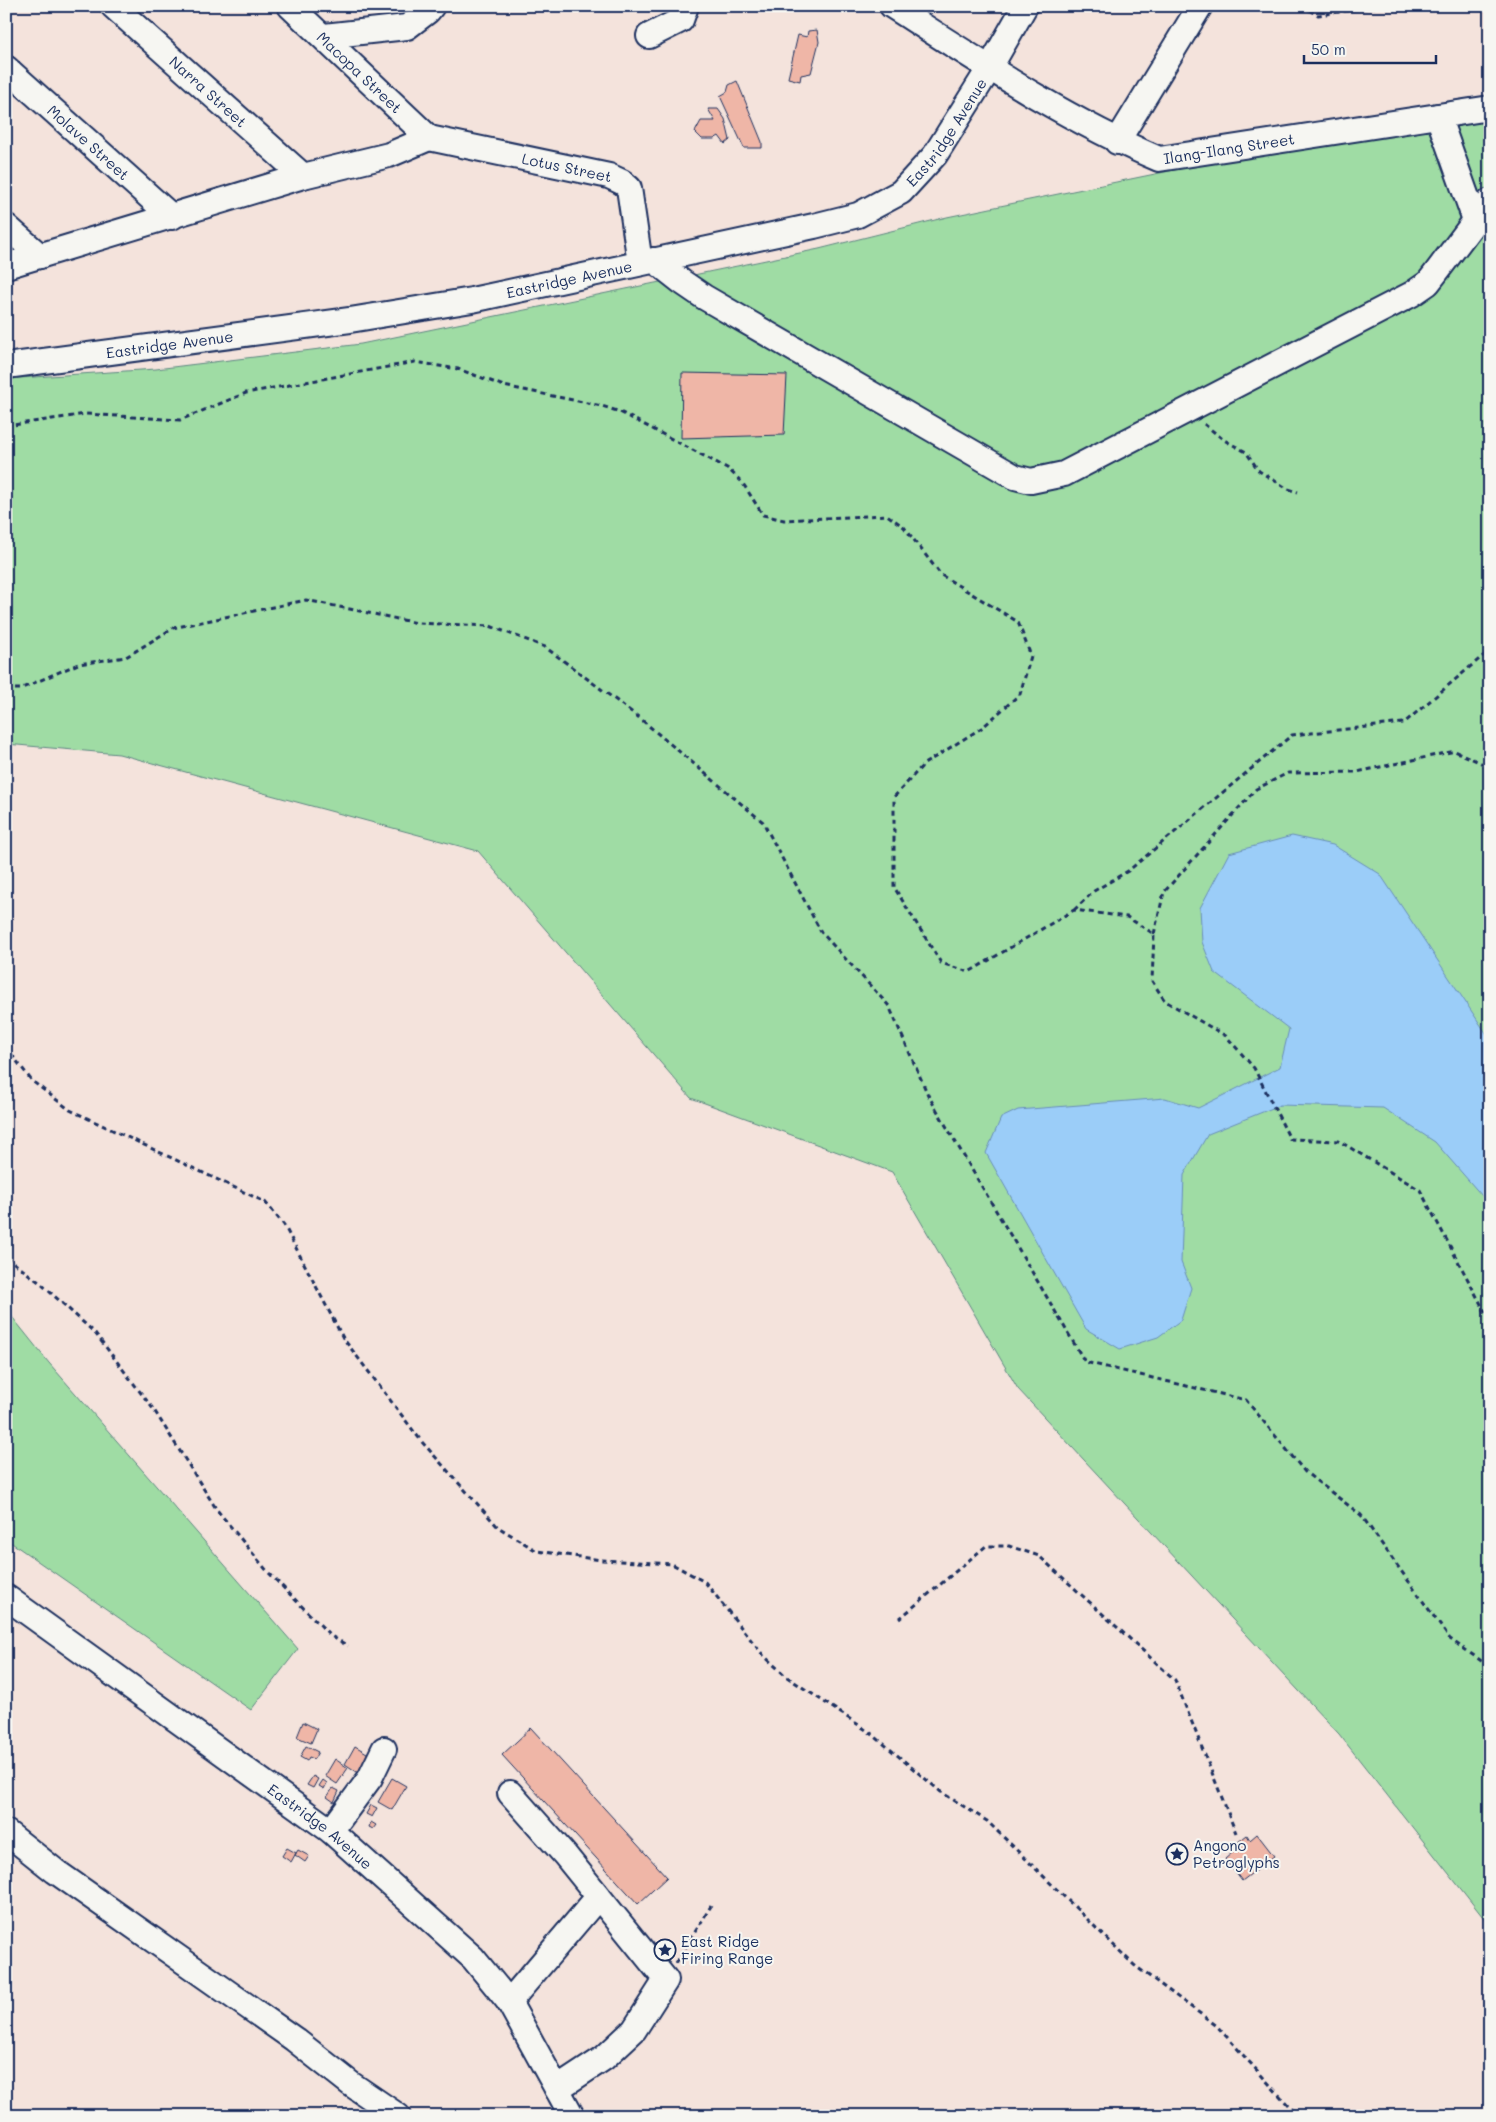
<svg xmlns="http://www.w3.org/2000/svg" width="1496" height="2122" viewBox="0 0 1496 2122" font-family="Mali,sans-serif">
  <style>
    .green { fill: #9fdca4; stroke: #5d8681 }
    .water { fill: #9bcdf8; stroke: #688eba }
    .building { fill: #efb6a7; stroke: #1b2f5e }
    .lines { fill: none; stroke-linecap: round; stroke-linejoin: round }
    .minor-casing { stroke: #1b2f5e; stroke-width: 28 }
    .path { stroke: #1b2f5e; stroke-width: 3; stroke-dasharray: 5 4; stroke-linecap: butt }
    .minor { stroke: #f6f6f2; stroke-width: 24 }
    .labels { text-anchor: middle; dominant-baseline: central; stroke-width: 4; stroke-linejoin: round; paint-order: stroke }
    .street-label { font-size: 15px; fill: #1b2f5e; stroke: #f6f6f2 }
    .poi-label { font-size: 15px; fill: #1b2f5e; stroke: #f6f6f2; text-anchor: start }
  </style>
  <rect width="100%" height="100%" fill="#f4e3dc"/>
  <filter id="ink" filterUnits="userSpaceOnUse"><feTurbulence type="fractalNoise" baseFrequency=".02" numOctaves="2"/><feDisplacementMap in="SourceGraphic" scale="10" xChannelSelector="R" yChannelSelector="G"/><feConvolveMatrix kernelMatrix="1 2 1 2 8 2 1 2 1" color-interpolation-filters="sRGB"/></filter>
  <g filter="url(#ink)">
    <path class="green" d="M1490,121v1805l-151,-192 -321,-345 -126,-217 -201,-74 -213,-247 -359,-97 -113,-10v-364l13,-2 137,-9 205,-25 458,-95 128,-32 237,-49z
      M6,1313h3l40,50 249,286 -47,61 -245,-171z"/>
    <path class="water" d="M1292,836l41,9 47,29 110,165v166l-55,-63 -52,-34 -103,-3 -72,29 -24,41 -3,87 10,26 -10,32 -23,17 -38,12 -34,-20 -100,-176 15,-35 17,-8 147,-12 33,10 82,-41 9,-38 -75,-57 -12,-30 -2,-34 29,-55z"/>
    <path class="building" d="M817,30l2,12 -8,31 -10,2 -1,6 -12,-3 10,-43 9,2 1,-6z
      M737,81l25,61v6h-18l-24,-52 7,-4 2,-7z
      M708,109h10l7,10 5,21 -5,4 -6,-8 -5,3h-12l-7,-7 6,-11h14z
      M682,373l105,2 -3,60 -103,3z
      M303,1722l14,7 -6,14 -14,-6z
      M531,1728l136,149 -29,27 -136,-149z
      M306,1746l12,6 -4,7 -5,-2 -2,4 -7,-4z
      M355,1746l17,10 -12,18 -15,-10z
      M335,1759l13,9 -11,16 -12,-8z
      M313,1776l5,3 -5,9 -6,-3z
      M392,1778l14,8 -14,24 -14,-8z
      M323,1780l4,3 -3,6 -5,-3z
      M333,1788l6,3 -5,11 -7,-5z
      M371,1805l6,3 -5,9 -6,-3z
      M371,1822l5,3 -3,4 -4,-2z
      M1257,1834l17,22 -32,25 -17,-22 7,-6 -3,-4 18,-14 3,5z
      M287,1848l9,5 -5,9 -9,-6z
      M298,1850l11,6 -4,6 -10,-7z"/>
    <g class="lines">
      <g class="minor-casing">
        <g id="minor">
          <path id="s1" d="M113,6l190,170"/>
          <path id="s2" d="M290,6l139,132"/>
          <path id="s3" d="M892,6c86,55 173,113 267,153l331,-51"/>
          <path d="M324,36l83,-9 21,-16 4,-5"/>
          <path d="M649,36l32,-16 5,-14"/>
          <path id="s4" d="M6,68l166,149"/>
          <path d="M1438,116l37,104"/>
          <path id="s5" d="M429,138l180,38 13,6 7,6 11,75"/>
          <path d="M1117,142l83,-136"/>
          <path d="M6,226l34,30"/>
          <path d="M654,260l28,22 22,15 311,180 16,4 33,-7 348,-180 16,-11 7,-9 55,-73"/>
          <path d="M6,266l297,-90 86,-21 40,-17"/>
          <path id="s6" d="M6,366l344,-46 122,-20 342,-74 44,-11 43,-23 34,-37 54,-86 36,-63"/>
          <path id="s7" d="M6,1597l325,234 142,127 36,44 63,114"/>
          <path d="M510,1793l55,62 101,125 -32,50 -30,28 -47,31"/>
          <path d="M331,1831l39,-53 14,-29"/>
          <path d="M6,1832l49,39 239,168 57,45 47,32"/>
          <path d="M509,2002l89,-105"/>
        </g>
      </g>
      <path class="path" d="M1301,6l17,9 63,-9
        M1204,424l20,16 22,12 13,19 29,18 10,3
        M6,426l80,-12 94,6 66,-27 169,-31 43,7 46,17 98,20 18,6 107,56 15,14 21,33 21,5 103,-5 17,12 37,48 77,47 13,34 -11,38 -37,33 -59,37 -30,33v90l47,76 28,9 105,-62 53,7 27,17 -2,47 13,20 61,35 28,32 36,71 49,2 81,49 70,131
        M6,689h14l58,-25 48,-7 47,-29 133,-28 111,23 73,3 55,21 92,69 126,106 58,110 68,74 39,89 157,267 161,38 59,72 56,43 89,124 40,28
        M1074,910l20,-19 34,-20 164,-136 112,-12 86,-73
        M1154,934l10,-42 92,-103 32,-16 69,-1 98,-21 35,16
        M6,1047l26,34 38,29 195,92 19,23 59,113 79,104 76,85 39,24 64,9 71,4 33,18 58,73 24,22 85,57 69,58 46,29 147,144 83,61 81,90
        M6,1257l33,25 56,51 59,77 63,100 51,62 63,64 17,10
        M899,1619l87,-73h23l30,10 136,124 61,153
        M676,1963l35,-57"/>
      <use href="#minor" class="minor"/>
    </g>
  </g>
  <defs>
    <g id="sight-ring" transform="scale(1.125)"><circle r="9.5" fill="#f6f6f2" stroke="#1b2f5e" stroke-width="1.5"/><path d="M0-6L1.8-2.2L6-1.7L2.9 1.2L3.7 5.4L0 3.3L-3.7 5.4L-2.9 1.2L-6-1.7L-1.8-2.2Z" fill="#1b2f5e"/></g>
  </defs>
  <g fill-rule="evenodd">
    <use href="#sight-ring" x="1177" y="1854"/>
    <use href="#sight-ring" x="665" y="1950"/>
  </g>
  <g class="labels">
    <g class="street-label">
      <text stroke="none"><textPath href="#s2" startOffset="96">Macopa Street</textPath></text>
      <text stroke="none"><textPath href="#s1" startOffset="128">Narra Street</textPath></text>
      <text stroke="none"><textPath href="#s6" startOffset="990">Eastridge Avenue</textPath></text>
      <text stroke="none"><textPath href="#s4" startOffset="111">Molave Street</textPath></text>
      <text stroke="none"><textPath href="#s3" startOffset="379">Ilang-Ilang Street</textPath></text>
      <text stroke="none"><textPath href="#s5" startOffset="141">Lotus Street</textPath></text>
      <text stroke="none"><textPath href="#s6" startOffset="570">Eastridge Avenue</textPath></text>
      <text stroke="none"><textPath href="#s6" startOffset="165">Eastridge Avenue</textPath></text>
      <text stroke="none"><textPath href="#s7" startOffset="389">Eastridge Avenue</textPath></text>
    </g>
    <g class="poi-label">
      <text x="1193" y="1845">Angono<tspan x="1193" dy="17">Petroglyphs</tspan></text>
      <text x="681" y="1941">East Ridge<tspan x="681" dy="17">Firing Range</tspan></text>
    </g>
  </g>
  <rect width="1496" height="2122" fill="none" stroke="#f6f6f2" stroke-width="25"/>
  <rect x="12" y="12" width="1471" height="2097" fill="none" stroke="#1b2f5e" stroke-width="2" filter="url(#ink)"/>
  <path d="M1304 55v8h132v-8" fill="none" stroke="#1b2f5e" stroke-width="2.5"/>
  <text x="1311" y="55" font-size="15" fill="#1b2f5e" stroke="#f6f6f2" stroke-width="4" paint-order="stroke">50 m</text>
</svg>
